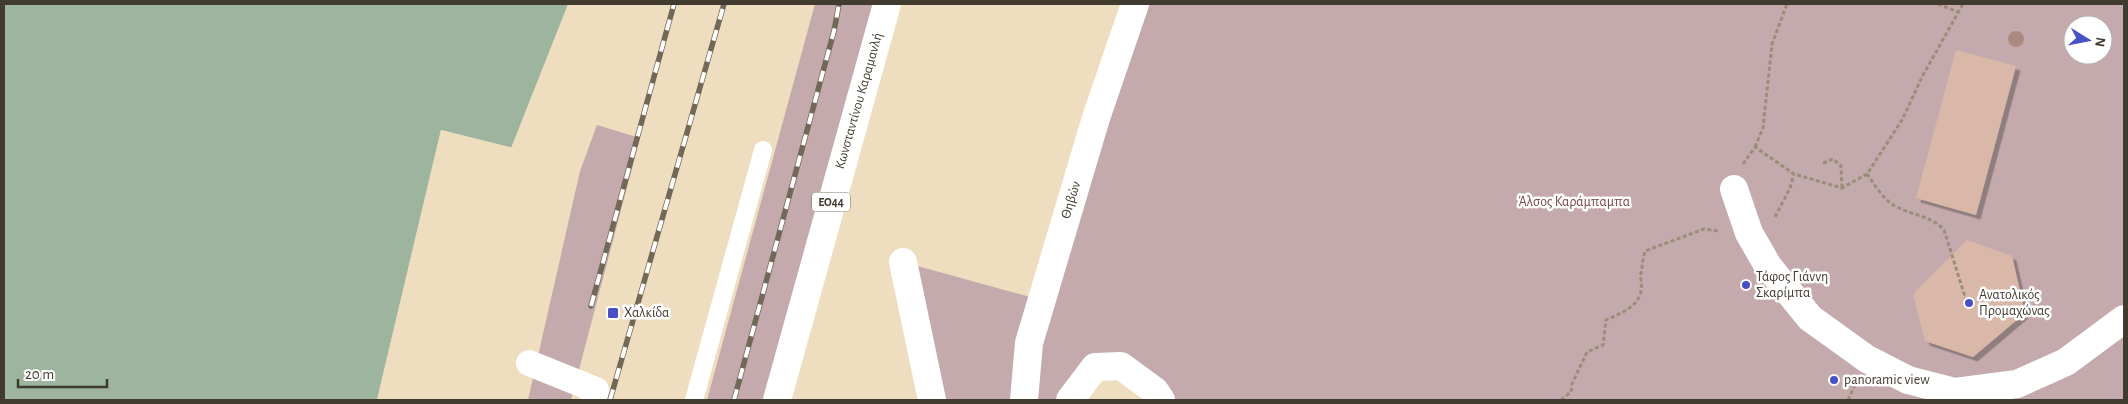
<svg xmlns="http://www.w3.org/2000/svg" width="2128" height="404" viewBox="0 0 2128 404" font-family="'Alegreya Sans',sans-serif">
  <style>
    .green { fill: #c4aaac; fill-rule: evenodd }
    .water { fill: #9db49e }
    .pier { fill: #eeddbf }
    .building { fill: #d9b8a9; filter: url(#shadow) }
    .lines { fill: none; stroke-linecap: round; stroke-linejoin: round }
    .path { stroke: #9a8e79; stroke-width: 3; stroke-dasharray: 4 2.5; stroke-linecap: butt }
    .service { stroke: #fff; stroke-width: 18 }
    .pedestrian { stroke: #fff; stroke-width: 26 }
    .minor { stroke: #fff; stroke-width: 28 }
    .primary { stroke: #fff; stroke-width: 28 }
    .rail-casing { stroke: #726857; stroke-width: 5.5 }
    .rail { stroke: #fff; stroke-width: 4; stroke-dasharray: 11; stroke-linecap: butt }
    .tree { fill: #ad897f }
    .poi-dot { fill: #4850c5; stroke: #fff; stroke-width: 2 }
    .labels { text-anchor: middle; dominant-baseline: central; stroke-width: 5; stroke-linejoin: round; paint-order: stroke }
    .shield { fill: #fff; stroke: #7a756d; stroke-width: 1 }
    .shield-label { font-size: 12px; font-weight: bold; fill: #413a2e }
    .street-label { font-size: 14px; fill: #413a2e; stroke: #fff }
    .park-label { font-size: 14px; fill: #78454a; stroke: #fff }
    .poi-label { font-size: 14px; fill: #413a2e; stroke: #fff; text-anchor: start }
  </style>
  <defs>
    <filter id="shadow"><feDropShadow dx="4.5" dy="4.5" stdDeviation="0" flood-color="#0004"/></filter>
  </defs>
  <rect width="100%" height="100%" fill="#eeddbf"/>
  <path class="green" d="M815,4h72l-110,396h-70z
    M1134,4h990v396h-963l-40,-34 -51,34h-138l-29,-138 138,38zM2073,25h30v30h-30z
    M597,125l43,13 -69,262h-43l52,-229z"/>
  <path class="water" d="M4,4h564l-57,144 -70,-18 -64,270h-373z"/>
  <path class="pier" d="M441,130l73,18 -3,2 -69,-17 -63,267h-2z"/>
  <path class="building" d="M1956,50l60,16 -40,149 -60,-17z
    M1967,240l45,16 13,57 -52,44 -48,-16 -12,-47z"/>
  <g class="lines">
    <path class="path" d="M1938,4l20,8
      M1755,147l8,-19 9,-84 15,-40
      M1823,163l10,-4 8,7 1,22
      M1743,164l12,-17 39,27 48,14 25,-14 35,-54 21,-45 40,-71
      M1867,174c8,11 16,25 28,32 16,9 37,10 49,24l23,73
      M1775,217l15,-29 4,-14
      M1561,400l10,-8 1,-8 15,-32 16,-7 3,-25c22,-10 41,-17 34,-45l2,-4v-7l3,-13 59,-22 14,2
      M1848,400l7,-15"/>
    <path class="service" d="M694,400l69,-250"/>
    <path class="pedestrian" d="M529,363l67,27 -3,10"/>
    <path class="minor" d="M1734,189l15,44 19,33 42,52 57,41 41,21 47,12 62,-8 49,-22 58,-43
      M903,262l29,138
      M1024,400l5,-57 67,-225 39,-114
      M1070,400l25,-33 26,-1 34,25 6,9"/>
    <path class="primary" d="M777,400l110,-396"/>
    <g class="rail-casing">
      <path id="rail" d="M591,306l83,-302
        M610,400l114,-396
        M734,400l100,-369 5,-27"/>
    </g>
    <use href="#rail" class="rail"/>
  </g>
  <circle class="tree" cx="2016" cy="39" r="8"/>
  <g class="poi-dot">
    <circle cx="1746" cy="285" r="5"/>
    <circle cx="1969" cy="303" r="5"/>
    <rect x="607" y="307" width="12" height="12" rx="2.5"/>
    <circle cx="1834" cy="380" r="5"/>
  </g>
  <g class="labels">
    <rect class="shield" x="812" y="192.5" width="38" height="19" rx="4"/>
    <g class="shield-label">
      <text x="831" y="202">ΕΟ44</text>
    </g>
    <g class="street-label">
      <text transform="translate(859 101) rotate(-74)">Κωνσταντίνου Καραμανλή</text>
      <text transform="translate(1071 200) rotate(-73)">Θηβών</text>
    </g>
    <g class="park-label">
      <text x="1574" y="202">Άλσος Καράμπαμπα</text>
    </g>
    <g class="poi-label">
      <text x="1756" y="277">Τάφος Γιάννη<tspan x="1756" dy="16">Σκαρίμπα</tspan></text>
      <text x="1979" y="295">Ανατολικός<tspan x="1979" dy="16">Προμαχώνας</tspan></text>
      <text x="624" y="313">Χαλκίδα</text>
      <text x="1844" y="380">panoramic view</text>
    </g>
  </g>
  <rect width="2128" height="404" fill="none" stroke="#413a2e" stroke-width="10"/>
  <g transform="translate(2088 40) rotate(100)"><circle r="24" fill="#ffffff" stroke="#b3b0ab"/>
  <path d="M0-4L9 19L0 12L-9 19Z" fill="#4850c5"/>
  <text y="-8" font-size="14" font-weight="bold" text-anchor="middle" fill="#413a2e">N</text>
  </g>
  <path d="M18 379v8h89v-8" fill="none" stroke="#413a2e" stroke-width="2.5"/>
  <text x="25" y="379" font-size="15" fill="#413a2e" stroke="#ffffff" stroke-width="4" paint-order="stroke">20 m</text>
</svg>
